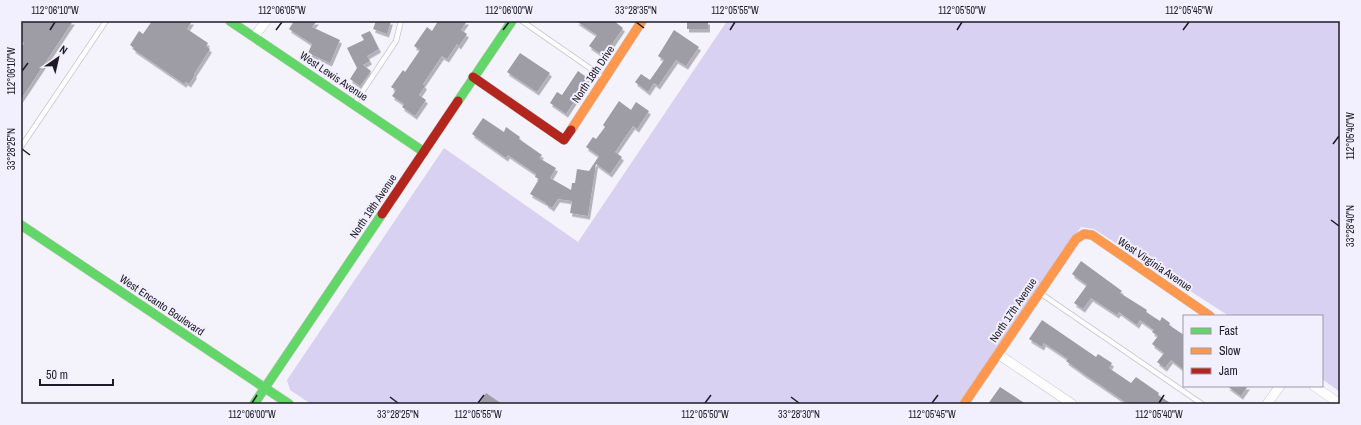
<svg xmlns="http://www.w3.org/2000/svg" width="1361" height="425" viewBox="0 0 1361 425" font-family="'Archivo Narrow',sans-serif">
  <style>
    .green { fill: #d8d1f1 }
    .building { fill: #9e9ca5; filter: url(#shadow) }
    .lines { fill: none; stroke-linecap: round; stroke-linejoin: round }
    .lane-casing { stroke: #c9c6d0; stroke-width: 6 }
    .street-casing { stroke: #c9c6d0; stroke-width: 10 }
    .fast-casing { stroke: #c9c6d0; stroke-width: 10 }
    .slow-casing { stroke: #c9c6d0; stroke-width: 10 }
    .jam-casing { stroke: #c9c6d0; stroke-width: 10 }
    .lane { stroke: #fdfdfe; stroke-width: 4.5 }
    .street { stroke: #fdfdfe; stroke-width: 9 }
    .fast { stroke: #63d668; stroke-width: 9 }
    .slow { stroke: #ff974d; stroke-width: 9 }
    .jam { stroke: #b3261e; stroke-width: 9 }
    .ticks { fill: none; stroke: #1e1b27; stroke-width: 1.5 }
    .labels { text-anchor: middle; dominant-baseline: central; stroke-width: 4; stroke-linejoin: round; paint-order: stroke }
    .street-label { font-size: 11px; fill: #1e1b27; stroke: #f2effe }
    .neatline { fill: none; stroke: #1e1b27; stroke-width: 1.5 }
    .ticks-label { font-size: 10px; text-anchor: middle; fill: #1e1b27 }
  </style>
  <defs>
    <filter id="shadow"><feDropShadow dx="2" dy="3.5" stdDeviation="0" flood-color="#0004"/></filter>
  </defs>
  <rect width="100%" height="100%" fill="#f4f2fa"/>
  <path class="green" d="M727,21h613v371l-18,-13v-63h-93l-135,-87 -13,-2 -123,177h-647l-21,-14 -3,-10 157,-232 134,94z"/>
  <path class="building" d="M21,21h52l-52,78v-51l3,-5 -3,-2z
    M152,21h40l-5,8 21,14 -2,3 4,3 -16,25 1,1 -6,9 -3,-2 -2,2 -51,-35 1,-1 -4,-3 9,-14 4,3z
    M294,21h23l-5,6 28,13 -10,23 -22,-10 4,-9 -23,-15z
    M376,21h15l-4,13 -14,-5z
    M438,21h29l-6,9 6,4 -8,12 -2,-2 -10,15 -5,-3 -19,28 2,2 -6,9 7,5 -11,16 -13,-9 2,-3 -12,-8 4,-6 -5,-3 12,-17 2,2 15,-22 -6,-4 13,-19 5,4z
    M576,21h38l9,7 -19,28 -15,-10 8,-11z
    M687,21h21v8h-21z
    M674,30l25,17 -13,19 -10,-6 -18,26 -4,-3 -6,9 -13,-10 6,-8 9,6 14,-20 -6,-4z
    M370,31l9,18 -12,7 3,5 -7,4 8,6 -11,15 -10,-7 7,-11 -10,-20 17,-8 -3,-5z
    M520,53l30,20 -13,19 -30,-20z
    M578,71l11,8 -23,35 -16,-11 7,-11 5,3z
    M619,101l12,9 5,-8 13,9 -12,18 -4,-3 -18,26 7,5 -12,17 -14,-10 -8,52 -18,-3 2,-12 -14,-2 -6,9 -6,-4v-1l-16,-9 9,-15 -4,-2 1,-3 -28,-19 -2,3 -34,-24 11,-16 21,14 2,-5 14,10 -1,2 23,16 -3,3 17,10 -6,10 21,12 1,-7h3l2,-14 12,2 10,-15 -13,-9 7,-10 3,2 9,-12 -2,-2z
    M1081,261l41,30 -2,2 27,17 -1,2 14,9 2,-4 8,6 -1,2 15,10v35l-13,-10 -6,8 -8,-6 7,-9 -12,-9 6,-8 -6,-4 2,-2 -14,-10 -3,5 -18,-13 -2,3 -26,-17 -8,11 -9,-6 13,-18 -15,-11z
    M1042,320l54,37 2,-3 14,9 -3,5 22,15 5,-6 23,16 -1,2 14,9h-44l-44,-30 -18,-13 2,-2 -24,-16 -2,4 -13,-8z
    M1227,386h21l-7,10z
    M1000,387l26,17h-38z
    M486,393l16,11h-23z"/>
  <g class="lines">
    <g class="lane-casing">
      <path id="lane" d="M522,21l82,57
        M354,104l42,-63 5,-20
        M21,147l85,-126
        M1040,293l162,111"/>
    </g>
    <g class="street-casing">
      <path id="street" d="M254,37l12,-16
        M998,354l74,50
        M1314,386l26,18
        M1267,404l13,-18"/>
    </g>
    <g class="fast-casing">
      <path id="fast" d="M230,21l194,131
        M458,101l54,-80
        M21,225l268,179
        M254,404l128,-190"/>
    </g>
    <g class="slow-casing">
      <path id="slow" d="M571,130l71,-109
        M964,404l112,-165 8,-5 8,1 118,81"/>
    </g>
    <g class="jam-casing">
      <path id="jam" d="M473,77l91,63 7,-10
        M382,214l76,-113"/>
    </g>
    <use href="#lane" class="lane"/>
    <use href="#street" class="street"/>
    <use href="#fast" class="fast"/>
    <use href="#slow" class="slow"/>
    <use href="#jam" class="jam"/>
  </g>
  <path class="ticks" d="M636,22l8,6M50,30l5,-8M276,30l6,-8M503,30l6,-8M730,30l5,-8M957,30l5,-8M1183,30l6,-8M22,71l6,-8M1333,144l6,-8M22,149l8,6M1331,220l8,6M390,397l8,6M791,397l8,6M252,403l5,-8M478,403l6,-8M705,403l6,-8M932,403l6,-8M1159,403l5,-8"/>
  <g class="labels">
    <g class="street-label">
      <text transform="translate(593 74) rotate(-56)">North 18th Drive</text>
      <text transform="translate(334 76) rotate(34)">West Lewis Avenue</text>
      <text transform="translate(373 206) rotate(-56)">North 19th Avenue</text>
      <text transform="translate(1155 264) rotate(34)">West Virginia Avenue</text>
      <text transform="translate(162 305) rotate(34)">West Encanto Boulevard</text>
      <text transform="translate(1013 310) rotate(-56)">North 17th Avenue</text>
    </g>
  </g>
  <rect width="1361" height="425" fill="none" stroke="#f2effe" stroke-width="44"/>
  <rect x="1183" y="315" width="140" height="72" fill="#f2effe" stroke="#9d9aa8"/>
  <rect x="1191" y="328" width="20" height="6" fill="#63d668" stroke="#9d9aa8"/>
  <text x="1219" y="335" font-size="12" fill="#1e1b27">Fast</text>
  <rect x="1191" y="348" width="20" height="6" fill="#ff974d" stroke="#9d9aa8"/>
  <text x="1219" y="355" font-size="12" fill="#1e1b27">Slow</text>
  <rect x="1191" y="368" width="20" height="6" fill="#b3261e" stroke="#9d9aa8"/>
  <text x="1219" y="375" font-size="12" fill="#1e1b27">Jam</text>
  <g transform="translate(58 58) rotate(34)" stroke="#f2effe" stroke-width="3" paint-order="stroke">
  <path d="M0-3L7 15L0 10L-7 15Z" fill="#1e1b27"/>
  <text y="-6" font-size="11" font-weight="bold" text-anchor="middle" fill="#1e1b27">N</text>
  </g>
  <path d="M40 379v6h73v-6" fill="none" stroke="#1e1b27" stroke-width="2"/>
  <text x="46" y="379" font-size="12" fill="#1e1b27" stroke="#f2effe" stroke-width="3" paint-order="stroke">50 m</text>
  <rect x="22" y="22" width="1317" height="381" class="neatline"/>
  <g class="ticks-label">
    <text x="55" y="14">112°06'10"W</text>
    <text x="282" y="14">112°06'05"W</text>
    <text x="509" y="14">112°06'00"W</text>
    <text x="636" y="14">33°28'35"N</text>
    <text x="735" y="14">112°05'55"W</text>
    <text x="962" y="14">112°05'50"W</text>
    <text x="1189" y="14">112°05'45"W</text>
    <text transform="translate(11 71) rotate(-90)" y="4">112°06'10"W</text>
    <text transform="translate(1350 136) rotate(-90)" y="4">112°05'40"W</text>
    <text transform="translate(11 149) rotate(-90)" y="4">33°28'25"N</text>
    <text transform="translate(1350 226) rotate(-90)" y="4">33°28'40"N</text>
    <text x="252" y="418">112°06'00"W</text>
    <text x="398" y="418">33°28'25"N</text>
    <text x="478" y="418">112°05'55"W</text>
    <text x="705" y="418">112°05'50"W</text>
    <text x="799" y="418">33°28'30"N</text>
    <text x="932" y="418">112°05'45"W</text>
    <text x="1159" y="418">112°05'40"W</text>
  </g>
</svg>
